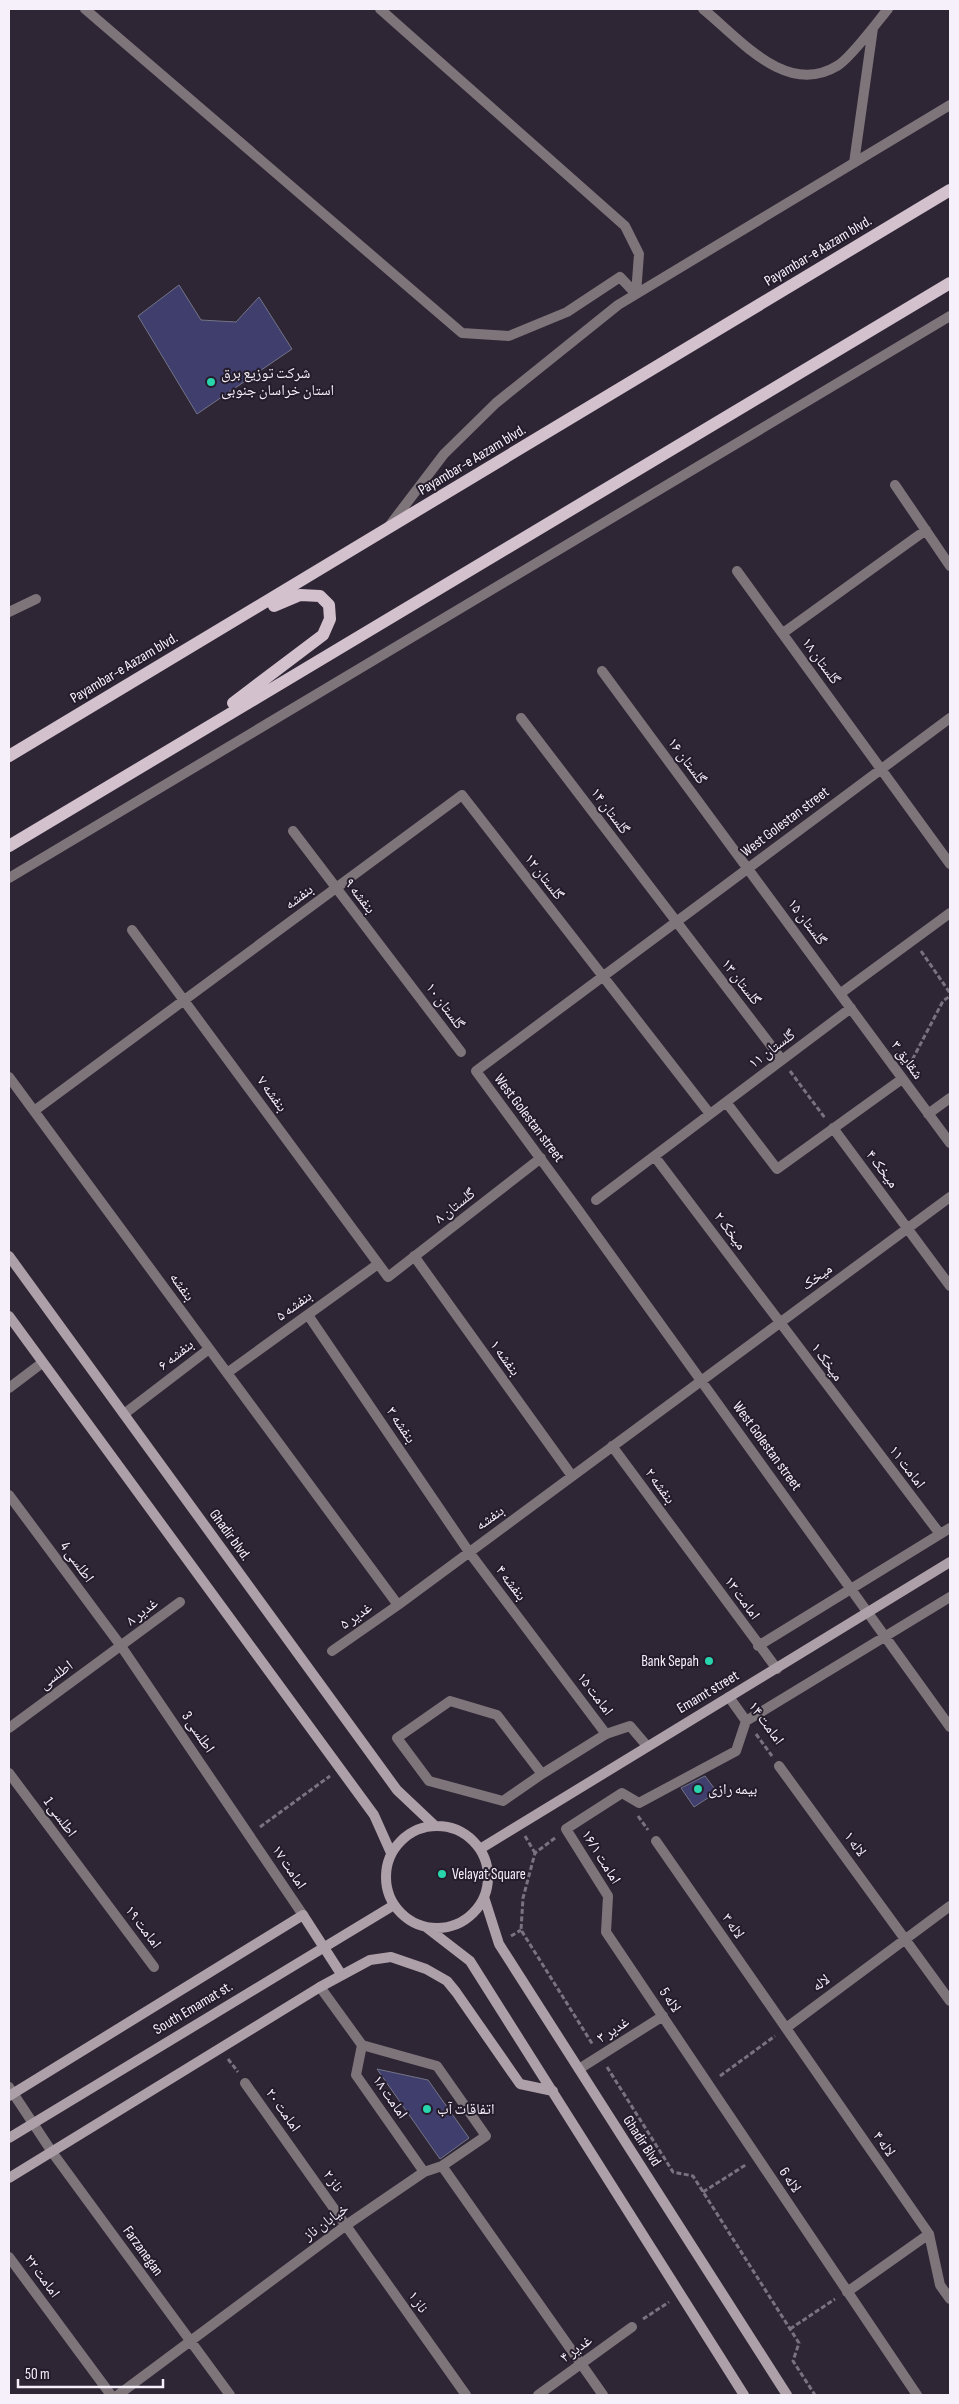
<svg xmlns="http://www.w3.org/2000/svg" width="959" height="2404" viewBox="0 0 959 2404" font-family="'Sofia Sans Condensed','Noto Naskh Arabic',sans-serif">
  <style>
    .building { fill: #3f3e6c; stroke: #737487 }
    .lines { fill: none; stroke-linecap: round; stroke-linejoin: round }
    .path { stroke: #7a7280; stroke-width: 3; stroke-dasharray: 5 2.5; stroke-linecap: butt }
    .lane { stroke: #7e757b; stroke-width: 10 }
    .street { stroke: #7e757b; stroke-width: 10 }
    .secondary { stroke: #aea0a9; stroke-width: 10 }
    .primary { stroke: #d3c1cd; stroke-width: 12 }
    .poi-dot { fill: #28d5ad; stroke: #241c2b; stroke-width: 2 }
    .labels { text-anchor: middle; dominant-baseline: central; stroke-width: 4; stroke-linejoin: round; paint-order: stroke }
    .street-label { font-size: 15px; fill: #f6f0fa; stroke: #241c2b }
    .poi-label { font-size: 15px; fill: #f6f0fa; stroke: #241c2b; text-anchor: start }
  </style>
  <rect width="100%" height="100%" fill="#2e2535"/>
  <path class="building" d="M179,285l22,35 35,2 23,-25 33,52 -95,65 -59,-98z
    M705,1776l12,16 -23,15 -13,-19z
    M377,2069l51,11 41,58 -29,21z"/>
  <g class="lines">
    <path class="path" d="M921,951l29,42
      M909,1066l34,-65 7,-5
      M790,1071l35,47
      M756,1734l16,22
      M638,1816l10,14
      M260,1827l70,-51
      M525,1836l10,17
      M555,1838l-20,15 -12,45 -2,32 72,115
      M511,1936l10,-6
      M228,2059l10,13
      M607,2067l66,105 20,4 106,167 -6,18 22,34
      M720,2076l55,-40
      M703,2192l44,-28
      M643,2319l26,-17
      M790,2329l45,-30"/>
    <path class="lane" d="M542,1774l-39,27 -74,-20 -32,-43 53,-37 47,14 45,59 64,-40
      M320,1987l42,58 -6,30 68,97
      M442,2166l161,229
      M345,2226l79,-54 18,-6 44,-30 -49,-70 -75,-21
      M538,2395l94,-68"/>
    <path class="street" d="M85,9l377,324 47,3 58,-24 53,-35 16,17
      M380,9l245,217 14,28 -3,40
      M703,9c36,29 83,88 134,57 13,-7 41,-45 51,-57
      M854,163l19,-135
      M895,485l55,81
      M390,525l54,-71 52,-51 122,-98 332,-200
      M737,571l213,293
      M9,612l27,-13
      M783,633l143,-103
      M602,671l348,472
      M521,718l261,342
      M950,718l-474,353 103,140 371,516
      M293,831l168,221
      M9,878l941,-562
      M132,930l256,347 153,-119
      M841,993l109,-80
      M9,1077l389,528
      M726,1102l51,67 125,-90
      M34,1111l428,-316 248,319
      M928,1114l22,-16
      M833,1128l117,158
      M655,1157l285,377
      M596,1200l255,-192
      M414,1256l158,220
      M308,1315l161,237 137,182 24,-8 17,20
      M227,1373l151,-109
      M9,1388l33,-25
      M124,1414l85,-65
      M612,1446l165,223
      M9,1495l112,151 182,269
      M758,1646l192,-118
      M332,1651l66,-46 552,-408
      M729,1697l17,24
      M9,1728l171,-126
      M779,1766l171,235
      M9,1773l145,194
      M656,1841l273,393 11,51 10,14
      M786,2028l164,-122
      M579,2069l84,-53
      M245,2083l221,312
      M9,2087l43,65 178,243
      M9,2257l102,138
      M847,2292l82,-58
      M118,2395l227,-169
      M917,2395l-311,-463 2,-36 -42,-67 56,-36 17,10 97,-52 10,-30 204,-124"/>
    <path class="secondary" d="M9,1256l388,534 37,35
      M9,1316l365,499 17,38
      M386 1877a51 51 0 1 1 102 0a51 51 0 1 1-102 0Z
      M480,1849l470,-287
      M484,1897l15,47 288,451
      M426,1927l44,34 274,434
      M9,2096l294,-181 38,59
      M9,2138l385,-233
      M9,2178l311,-191 50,-27 21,-3 35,12 21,12 9,11 64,92 33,7"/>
    <path class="primary" d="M233,703l90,-68 7,-16 -1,-14 -9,-9 -20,-1 -26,11
      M9,756l941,-566
      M9,846l941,-563"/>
  </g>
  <g class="poi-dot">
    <circle cx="211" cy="382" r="5"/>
    <circle cx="709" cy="1661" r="5"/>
    <circle cx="698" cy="1789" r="5"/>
    <circle cx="442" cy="1874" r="5"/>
    <circle cx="427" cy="2109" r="5"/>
  </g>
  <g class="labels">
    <g class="street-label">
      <text transform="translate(818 251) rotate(-31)">Payambar-e Aazam blvd.</text>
      <text transform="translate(472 460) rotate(-31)">Payambar-e Aazam blvd.</text>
      <text transform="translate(821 661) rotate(54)">گلستان ۱۸</text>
      <text transform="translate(124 668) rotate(-31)">Payambar-e Aazam blvd.</text>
      <text transform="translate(687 761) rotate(53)">گلستان ۱۶</text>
      <text transform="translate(610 811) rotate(53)">گلستان ۱۴</text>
      <text transform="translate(785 822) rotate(-37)">West Golestan street</text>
      <text transform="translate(544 877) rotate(52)">گلستان ۱۲</text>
      <text transform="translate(360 896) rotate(52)">بنفشه ۹</text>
      <text transform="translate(299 897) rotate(-37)">بنفشه</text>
      <text transform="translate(807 922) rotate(53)">گلستان ۱۵</text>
      <text transform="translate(741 982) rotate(52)">گلستان ۱۳</text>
      <text transform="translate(445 1006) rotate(53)">گلستان ۱۰</text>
      <text transform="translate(772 1049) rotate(-37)">گلستان ۱۱</text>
      <text transform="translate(907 1060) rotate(54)">شقایق ۳</text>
      <text transform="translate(272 1094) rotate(54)">بنفشه ۷</text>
      <text transform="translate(529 1118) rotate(53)">West Golestan street</text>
      <text transform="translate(882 1169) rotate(53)">میخک ۴</text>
      <text transform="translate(455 1206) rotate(-38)">گلستان ۸</text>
      <text transform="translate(730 1231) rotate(53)">میخک ۲</text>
      <text transform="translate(817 1277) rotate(-36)">میخک</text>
      <text transform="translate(182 1287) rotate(54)">بنفشه</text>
      <text transform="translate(294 1306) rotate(-36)">بنفشه ۵</text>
      <text transform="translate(176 1355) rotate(-38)">بنفشه ۶</text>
      <text transform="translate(505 1358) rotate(54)">بنفشه ۱</text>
      <text transform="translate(827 1362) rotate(54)">میخک ۱</text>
      <text transform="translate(401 1425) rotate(56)">بنفشه ۳</text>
      <text transform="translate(767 1446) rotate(54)">West Golestan street</text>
      <text transform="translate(907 1467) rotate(53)">امامت ۱۱</text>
      <text transform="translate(660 1486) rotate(54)">بنفشه ۲</text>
      <text transform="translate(490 1518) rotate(-36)">بنفشه</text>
      <text transform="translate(230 1535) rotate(54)">Ghadir blvd.</text>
      <text transform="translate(77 1562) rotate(54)">اطلسی 4</text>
      <text transform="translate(511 1583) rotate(53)">بنفشه ۴</text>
      <text transform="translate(742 1598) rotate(54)">امامت ۱۳</text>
      <text transform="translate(142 1612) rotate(-37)">غدیر ۸</text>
      <text transform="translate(356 1616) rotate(-35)">غدیر ۵</text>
      <text transform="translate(56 1675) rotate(-36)">اطلسی</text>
      <text transform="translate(708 1692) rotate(-31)">Emamt street</text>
      <text transform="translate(595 1694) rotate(53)">امامت ۱۵</text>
      <text transform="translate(766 1723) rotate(54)">امامت ۱۴</text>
      <text transform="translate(198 1732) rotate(56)">اطلسی 3</text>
      <text transform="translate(60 1817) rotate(54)">اطلسی 1</text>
      <text transform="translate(855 1844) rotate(54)">لاله ۱</text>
      <text transform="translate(601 1857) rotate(58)">امامت ۱۶/۱</text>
      <text transform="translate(289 1867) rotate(56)">امامت ۱۷</text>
      <text transform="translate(733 1926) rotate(55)">لاله ۳</text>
      <text transform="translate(143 1927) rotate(53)">امامت ۱۹</text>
      <text transform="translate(821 1983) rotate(-36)">لاله</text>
      <text transform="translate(670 2000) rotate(56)">لاله 5</text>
      <text transform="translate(193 2008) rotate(-31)">South Emamat st.</text>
      <text transform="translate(613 2030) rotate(-33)">غدیر ۳</text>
      <text transform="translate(390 2097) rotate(55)">امامت ۱۸</text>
      <text transform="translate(283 2110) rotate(55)">امامت ۲۰</text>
      <text transform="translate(642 2141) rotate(57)">Ghadir Blvd</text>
      <text transform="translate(884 2144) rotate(55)">لاله ۴</text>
      <text transform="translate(790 2180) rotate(56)">لاله 6</text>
      <text transform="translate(333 2181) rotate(55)">ناز ۲</text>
      <text transform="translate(326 2222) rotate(-36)">خیابان ناز</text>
      <text transform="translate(143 2251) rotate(54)">Farzanegan</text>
      <text transform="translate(42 2276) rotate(54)">امامت ۲۲</text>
      <text transform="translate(418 2302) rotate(55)">ناز ۱</text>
      <text transform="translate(576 2349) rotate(-36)">غدیر ۴</text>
    </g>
    <g class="poi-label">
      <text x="221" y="373">شرکت توزیع برق<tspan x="221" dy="17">استان خراسان جنوبی</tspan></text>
      <text x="699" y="1661" text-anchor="end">Bank Sepah</text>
      <text x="708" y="1789">بیمه رازی</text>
      <text x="452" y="1874">Velayat Square</text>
      <text x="437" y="2109">اتفاقات آب</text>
    </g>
  </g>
  <rect width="959" height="2404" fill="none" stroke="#f6f0fa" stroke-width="20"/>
  <path d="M18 2379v8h145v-8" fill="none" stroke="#f6f0fa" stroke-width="2.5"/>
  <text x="25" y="2379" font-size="15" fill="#f6f0fa" stroke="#241c2b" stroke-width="4" paint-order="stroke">50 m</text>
</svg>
